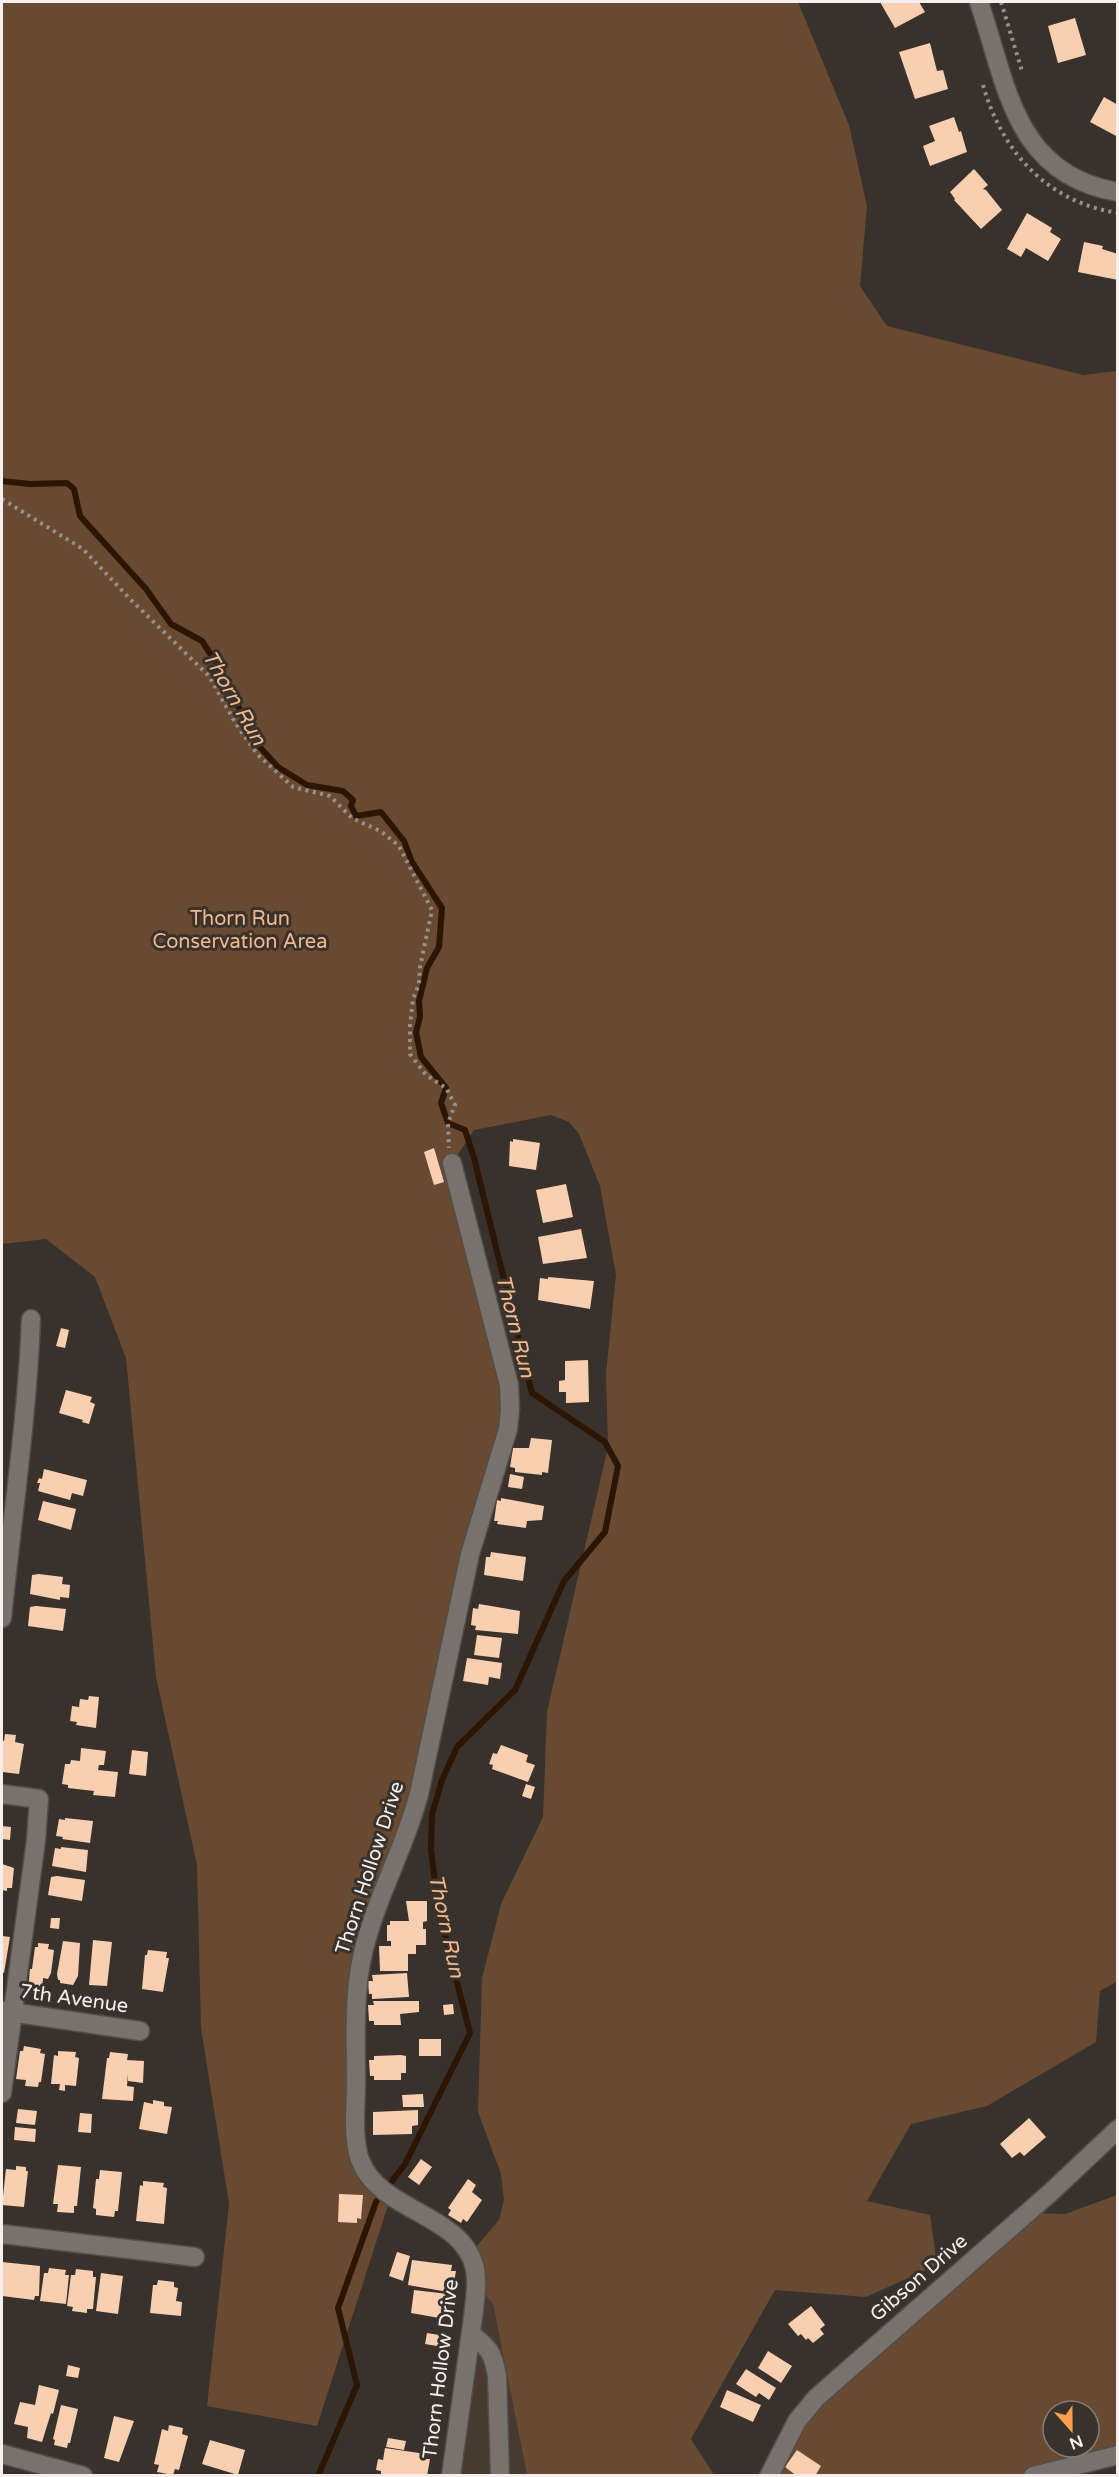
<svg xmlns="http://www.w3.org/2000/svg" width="1119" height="2477" viewBox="0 0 1119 2477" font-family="'Varela Round',sans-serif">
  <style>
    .built { fill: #463a31 }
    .green { fill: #684932; fill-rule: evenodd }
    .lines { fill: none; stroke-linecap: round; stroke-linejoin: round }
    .stream { stroke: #2c1502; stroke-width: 6 }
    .building { fill: #f8cfb1 }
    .minor-casing { stroke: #524d48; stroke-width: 21 }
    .path { stroke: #96908c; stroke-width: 4; stroke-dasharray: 3 4.5; stroke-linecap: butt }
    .minor { stroke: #79716b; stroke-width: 18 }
    .labels { text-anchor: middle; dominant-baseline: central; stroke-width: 6; stroke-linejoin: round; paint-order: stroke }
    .park-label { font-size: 20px; fill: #f2b78a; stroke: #38312c }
    .street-label { font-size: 20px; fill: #f5f0ed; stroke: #38312c }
    .water-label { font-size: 21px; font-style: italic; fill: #f4b98c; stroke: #38312c }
  </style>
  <rect width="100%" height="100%" fill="#38312c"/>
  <path class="built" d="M476,2284l17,20 34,171 -76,1z"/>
  <path class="green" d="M2,2h796l51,123 18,81 -7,80 27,40 196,49 34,-4 1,1610 -18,10 -4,51 -109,64 -76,18 -44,77 63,14 7,50 -71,32 -91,-7 -84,149 22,34 -1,2h-185l-34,-171 -17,-20 -6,-30 29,-34 5,-20 -3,-26 -23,-62 4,-134 19,-74 42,-87 4,-105 61,-265 -2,-74 10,-98 -16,-89 -21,-52 -10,-12 -18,-7 -77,15 -22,33 57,222 -76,350 -66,206 -10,199 34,56 -74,230 -110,-20 22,-202 -28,-176 -4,-163 -41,-188 -30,-319 -31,-81 -49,-38 -44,5z
    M1117,2195v260l-84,20 -264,1 28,-55 229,-208 39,1zM1053,2411h36v36h-36z"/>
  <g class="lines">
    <path class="stream" d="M2,481l28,3 37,-1 7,6 6,27 66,73 25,35 31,17 15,23 40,80 21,23 29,18 36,6 10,9 -2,6 5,10 25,-4 23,29 8,21 30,46 -3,39 -12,21 -8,33 1,16 -4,15 5,25 25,31 -5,15 7,20 17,7 9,28 58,235 73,49 13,24 -13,66 -41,49 -49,109 -58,57 -15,33 -10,34 -1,35 7,59 32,125 -65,131 -29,38 -38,106 19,77 -39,91"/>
  </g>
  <path class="building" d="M880,2h39l6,10 -30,16z
    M1075,18l11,37 -28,8 -10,-37z
    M930,43l7,28 6,-1 5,19 -33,10 -16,-47z
    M1104,97l14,8v32l-28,-15z
    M954,117l5,15 2,-1 6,21 -37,14 -7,-20 12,-5 -6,-15z
    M974,169l14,16 -5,4 3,1 16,20 -21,19 -27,-29 1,-1 -5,-7z
    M1027,213l25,15 -2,4 11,7 -13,22 -22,-13 -5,9 -14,-8z
    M1084,242l19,4 -1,3 16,5v26l-40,-8z
    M513,1139l27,4 -4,27 -27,-4 1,-25 3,1z
    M434,1148l10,34 -10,3 -10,-33z
    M566,1184l7,33 -30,6 -7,-33z
    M581,1229l6,29 -44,6 -5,-27z
    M548,1277l46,4 -4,28 -52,-9 2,-22 8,1z
    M61,1328l8,2 -4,18 -9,-2z
    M588,1360l1,42 -23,1v-11h-7v-11l6,-1v-19z
    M66,1390l26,7 -2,5 5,2 -6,20 -7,-2 1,-2 -24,-7z
    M531,1438l21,2 -4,33 -6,-1v3l-27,-3v-4l-5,-1 3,-19h16z
    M44,1469l43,11 -4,16 -11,-3 -2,7 -32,-9 2,-8h-3l2,-5 3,1z
    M510,1474l14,3 -2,12 -14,-2z
    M501,1498l43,8 -2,14 -15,1 -1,7 -29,-4 1,-3h-4l3,-21 4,1z
    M43,1501l33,8 -5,21 -33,-10z
    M491,1552l35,5 -3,24 -39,-6 2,-18h4z
    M39,1574l24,3 -1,7 8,1 -1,13 -9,-1v3l-30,-6 2,-19z
    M479,1604l41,7 -2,23 -43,-4 1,-4 -5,-1 2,-17 5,1z
    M36,1606l30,3 -3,22 -35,-5 2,-19z
    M477,1635l25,3 -3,20 -25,-3z
    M467,1658l35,5 -2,16 -11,-2 -1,8 -25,-4z
    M89,1696l10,1 -3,31 -20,-3 1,-3 -7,-1 2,-15 7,1 1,-8 8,1z
    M5,1734l11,1 -1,7 9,2 -5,30 -17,-2v-31h2z
    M501,1745l27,10 -2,7 9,3 -7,17 -36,-13 1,-4 -4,-1 4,-11 4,1z
    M81,1748l25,3 -2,14h-5l-1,5 20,2 -3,25 -22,-2 1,-4 -26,-3v-3l-6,-1 3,-20h5l1,-4 9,1z
    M132,1750l16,2 -2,24 -17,-2z
    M526,1784l9,3 -4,12 -9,-3z
    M65,1818l28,3 -3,22 -28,-4 1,-2 -7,-1 3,-17 6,1z
    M2,1826l9,1 -1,13 -8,-1z
    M61,1847l27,3 -2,22 -34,-6 3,-18 6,1z
    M2,1864l12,4 -2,20h-5v3l-5,-1z
    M57,1876l28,4 -3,21 -34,-6 3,-18z
    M406,1901h21v20l-4,1v7h3v16h-10v9h-8v17h-28l-1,-25h12v-5h-4v-16h3v-4h19z
    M51,1918h9l-1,11 -9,-1z
    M2,1936l8,1 -6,36 -2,-1z
    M93,1940l19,2 -5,44 -18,-1z
    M63,1941l17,2 -2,33 -5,9 -13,-2v-3h-2l-1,-6z
    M38,1943l11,1 -1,5 6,1 -3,23 -3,6 -5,-1 -1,14 -14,-1 2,-22h2l3,-22h3z
    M148,1950l19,2 -1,6h3l-6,34 -21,-3 3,-34h2z
    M407,1973l2,24 -37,2v-5h-3l-1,-13h5l-1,-6z
    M373,2001h46v11l-19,2 1,11h-27v-4h-5l-1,-16h6z
    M453,2004l1,10 -10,1 -1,-10z
    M419,2039h22v17h-22z
    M24,2046l17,3 -1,4 5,1 -4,28h-2l-1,5 -13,-1 1,-6 -10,-1 4,-28h3z
    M58,2051l18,1 -1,5 4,1 -3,28 -11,-1v6l-6,-1 1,-6h-9l3,-29 4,1z
    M110,2052l18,2 -1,6 17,1 -1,22 -15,-2v-7l-1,12 7,1 -1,14 -31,-2 5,-41h2z
    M401,2055l5,1v17h-5v7h-27v-4h-4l-1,-16h5v-4z
    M423,2094l1,13h-21l-1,-12z
    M153,2100l11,2v4l8,1 -5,27 -28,-5 5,-27 9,2z
    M18,2109l19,2 -2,14 -19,-2z
    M418,2110v15l-6,1v8l-39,1v-23z
    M80,2113l12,1 -1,19 -13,-1z
    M1029,2118l17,19 -22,19 -4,-4 -8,6 -12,-14z
    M15,2127l21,2 -1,13 -21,-2z
    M421,2159l11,8 -13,18 -11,-8z
    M58,2165l23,2 -4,39h-3v7l-17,-1 1,-8h-5z
    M16,2166l10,1v4h2l-4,36 -22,-2 4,-36 10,1z
    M100,2170l22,2 -4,39h-3l-1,6 -18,-2v-6l-3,-1 3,-29h3z
    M468,2179l8,6 -4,7 10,8 -15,22 -4,-3 -2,4 -13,-8 3,-5 -3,-2z
    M143,2181l21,2 -1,4 4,1 -3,36 -28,-3 4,-36 3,1z
    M339,2194l24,1 -2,24 -4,-1v5l-19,-1z
    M397,2252l13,4 -7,25 -14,-5z
    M412,2260l40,5 -1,6h5l-3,17 -4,-1 -1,5 -40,-7z
    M2,2262l38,4 -1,30h-4l-1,4 -32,-4z
    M49,2268l17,2 -1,5h4l-3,29 -26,-3 4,-28h4z
    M76,2269l17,2v6h3l-3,32h-6v4l-15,-2 1,-4 -6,-1 4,-31h4z
    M101,2273l22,3 -5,38 -22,-3z
    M158,2280l16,2v5l4,1 -2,13 6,1 -1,14 -31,-3 3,-28h4z
    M414,2290l34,4 -1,4 4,1 -2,16 -4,-1v5l-34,-6z
    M811,2306l14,19 -5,4 4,5 -11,9 -5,-5 -2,2 -5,-6 -3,2 -10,-12z
    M427,2333l18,3 -2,11 -18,-3z
    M768,2351l24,15 -11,17 -23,-15z
    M68,2365l12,3 -2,10 -12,-2z
    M746,2369l30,19 -7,12 -10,-7 -3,4 -20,-13z
    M39,2385l20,5 -6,24 -2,-1 -9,29 -15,-4 1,-11 -14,-3 6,-22 15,3z
    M727,2390l34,15 -8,17 -33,-15z
    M61,2405l17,4 -8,34h-2l-1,5 -13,-3 1,-5 -2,-1z
    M114,2416l20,5 -15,41 -15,-4z
    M169,2425l14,3 -1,6 6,2 -9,34 -4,-1 -2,6 -16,-3 2,-7 -5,-1 8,-35 6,2z
    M388,2438l18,3 -2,9 -18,-3z
    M210,2440l35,10 -7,25 -36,-11z
    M385,2448l41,6 -1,5h5l-3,17 -46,-2v-3l-5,-1 2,-11 5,1z
    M797,2450l24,16 -6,10h-18l-12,-9z"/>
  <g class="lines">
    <g class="minor-casing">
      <path id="minor" d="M979,2c28,82 35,173 139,190
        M2,1618c10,-99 25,-198 29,-299
        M2,1794l37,5 -3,41 -34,253
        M3,2011l137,20
        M2,2234l193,23
        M471,2334c18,14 22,18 26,42l3,100
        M2,2454l81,22
        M451,2476l23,-166c1,-13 4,-27 1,-41 -11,-55 -96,-57 -115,-109 -8,-23 -4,-53 -4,-77 0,-36 -2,-73 3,-109 9,-63 44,-119 60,-180l51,-240 38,-125 2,-19 -1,-25 -57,-222
        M769,2476l28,-55 19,-23 234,-205 68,-64
        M1033,2476l85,-21"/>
    </g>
    <path class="path" d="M1001,2l21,69
      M983,85c19,67 64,117 135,128
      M2,499l81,50 46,49 80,78 27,48 21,30 36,33 37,9 22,22 30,14 17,14 33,64 -12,57 -1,17 -6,15 -3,26v29l16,21 20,13 9,17 -7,18 1,25"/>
    <use href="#minor" class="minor"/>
  </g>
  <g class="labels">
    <g class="park-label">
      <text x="240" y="919">Thorn Run<tspan x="240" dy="23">Conservation Area</tspan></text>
    </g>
    <g class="street-label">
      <text transform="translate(370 1868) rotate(-72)">Thorn Hollow Drive</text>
      <text transform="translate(74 1999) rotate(8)">7th Avenue</text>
      <text transform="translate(919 2278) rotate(-41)">Gibson Drive</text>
      <text transform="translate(441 2369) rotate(-83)">Thorn Hollow Drive</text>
    </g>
    <g class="water-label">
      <text transform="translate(234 698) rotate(60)">Thorn Run</text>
      <text transform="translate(515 1326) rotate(76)">Thorn Run</text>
      <text transform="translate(446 1926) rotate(78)">Thorn Run</text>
    </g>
  </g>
  <rect width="1119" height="2477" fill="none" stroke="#f5f0ed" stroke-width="6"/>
  <g transform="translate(1071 2429) rotate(159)"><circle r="28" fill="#38312c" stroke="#847d79" stroke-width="1.5"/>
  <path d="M0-4.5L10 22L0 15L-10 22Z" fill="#fb9e50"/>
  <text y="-9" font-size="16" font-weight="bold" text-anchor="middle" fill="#f5f0ed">N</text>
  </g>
</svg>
